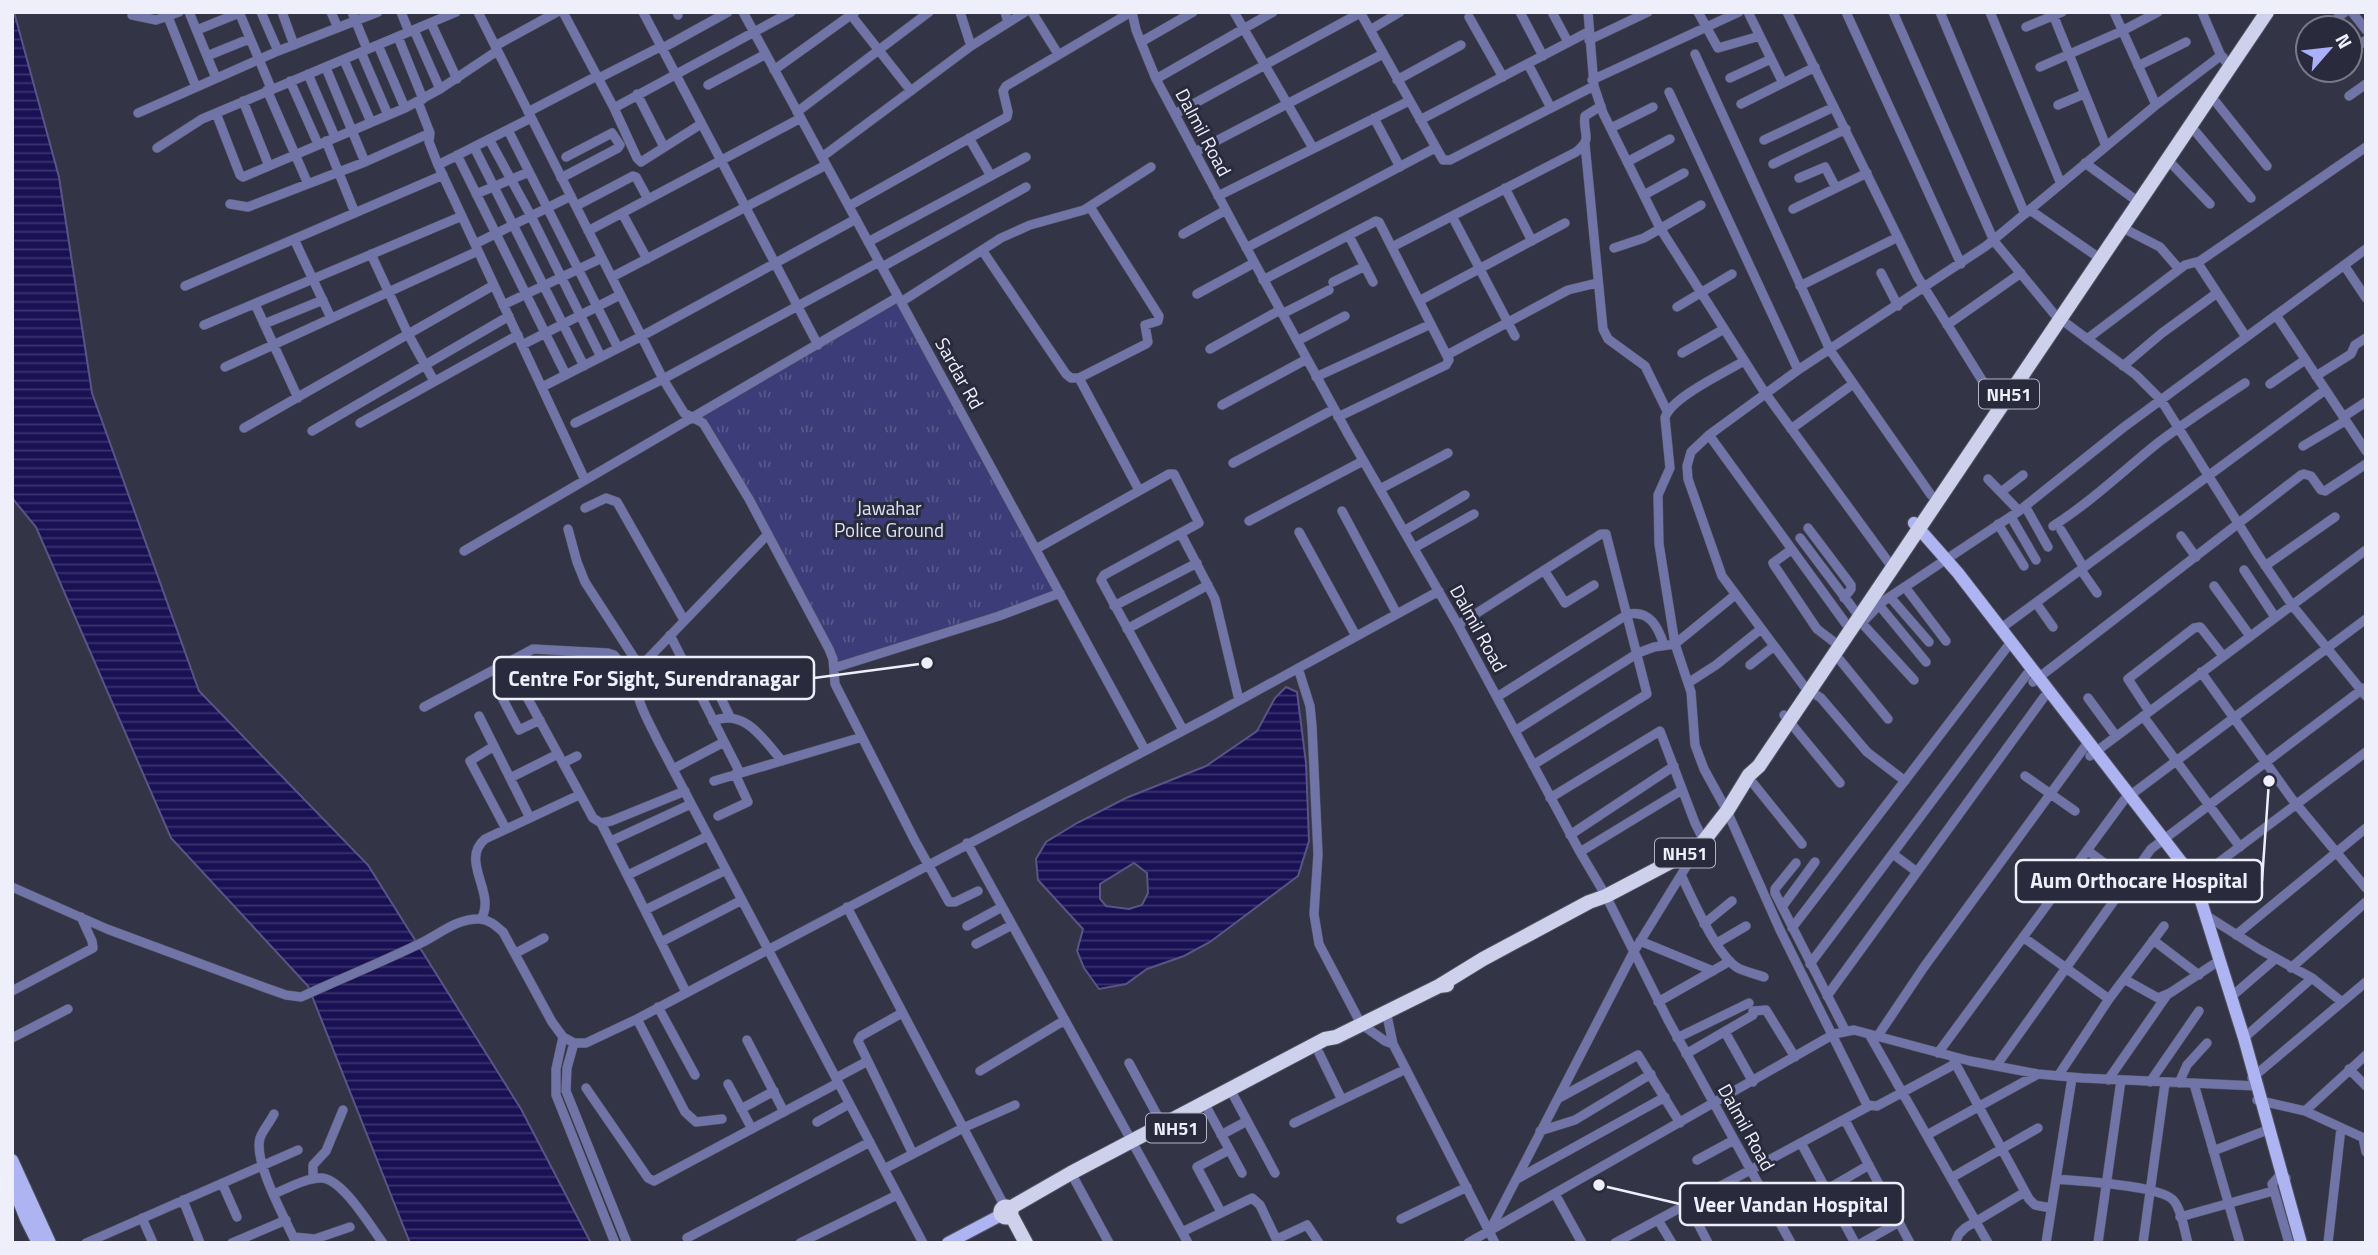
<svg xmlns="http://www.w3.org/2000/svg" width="2378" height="1255" viewBox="0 0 2378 1255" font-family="'Titillium Web',sans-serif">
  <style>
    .park { fill: url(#park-tufts) }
    .water { fill: url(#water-rules); stroke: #5a5486; stroke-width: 2; fill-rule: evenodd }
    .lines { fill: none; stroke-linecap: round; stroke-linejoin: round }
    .minor-casing { stroke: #515363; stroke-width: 10 }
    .major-casing { stroke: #515363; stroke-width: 14 }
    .highway-casing { stroke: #515363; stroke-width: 16 }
    .minor { stroke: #7074a6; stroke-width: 9 }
    .major { stroke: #aeb4f2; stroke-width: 12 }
    .highway { stroke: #ced1eb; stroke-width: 14 }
    .labels { text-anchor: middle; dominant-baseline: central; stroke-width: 6; stroke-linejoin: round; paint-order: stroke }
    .shield { fill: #292b3c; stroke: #b3b4c2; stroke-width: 2 }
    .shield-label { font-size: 18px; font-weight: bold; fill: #eeeffb }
    .street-label { font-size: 19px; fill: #eeeffb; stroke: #292b3c }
    .park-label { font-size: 19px; fill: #dfe2f7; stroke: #292b3c }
    .leader { fill: none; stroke: #eeeffb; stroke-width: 2.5 }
    .callout-dot { fill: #eeeffb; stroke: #292b3c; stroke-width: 2.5 }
    .callout { fill: #292b3c; stroke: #eeeffb; stroke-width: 2.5 }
    .callout-label { font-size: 21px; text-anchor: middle; font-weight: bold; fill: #eeeffb }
  </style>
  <defs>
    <pattern id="park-tufts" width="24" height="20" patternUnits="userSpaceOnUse" patternTransform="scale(1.75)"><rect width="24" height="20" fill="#3c3c78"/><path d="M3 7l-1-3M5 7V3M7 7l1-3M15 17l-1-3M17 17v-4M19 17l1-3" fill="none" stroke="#58588c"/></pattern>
    <pattern id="water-rules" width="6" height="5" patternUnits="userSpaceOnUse" patternTransform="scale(1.75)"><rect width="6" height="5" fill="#1a1154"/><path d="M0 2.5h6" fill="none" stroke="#3c346e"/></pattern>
  </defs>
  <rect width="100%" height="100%" fill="#333546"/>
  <path class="park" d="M898,297l162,296 -226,75 -1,-9 -130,-236 -10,-6z"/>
  <path class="water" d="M12,12h2l45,165 33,216 107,298 169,174 153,244 70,134h-181l-102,-257 -137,-148 -135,-311 -24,-29z
    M1286,687l11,5 9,71 3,78 -11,35 -88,66 -26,14 -37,13 -21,15 -27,5 -15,-21 -7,-17 6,-22 -45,-49 -2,-21 10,-17 31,-19 49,-25 80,-32 51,-35 18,-33zM1134,863l13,10 1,20 -6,12 -13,4 -23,-3 -6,-7v-15z"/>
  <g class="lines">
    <g class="minor-casing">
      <path id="minor" d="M189,12l27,66
        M239,12l32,76
        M261,12l17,39
        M282,12l12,33
        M331,12l7,16
        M352,12l15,37
        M401,12l8,20
        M478,12l185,367 21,34 19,10 46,76 80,150 4,10 2,25 80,157 34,61h6l23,-11
        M563,12l34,64
        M643,12l175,333
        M677,12l1,3
        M743,12l402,738
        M960,12l11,34
        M1005,12l3,10
        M1032,12l26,42
        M1132,12l4,18 20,49 79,148 113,207 110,191 122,227 26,44 62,124 123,223
        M1234,12l79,136
        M1360,12l83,148h7l144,-74
        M1520,12l23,44
        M1552,12l16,30
        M1588,12l6,74 9,27 57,115 103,162 129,177
        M1698,12l20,36 42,-12
        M1748,12l35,71
        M1787,12l130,264 78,125
        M1846,12l115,252
        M1893,12l101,229 61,74 81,60 25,25 97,155 34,50 74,91
        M1940,12l85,202
        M1990,12l71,172
        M2052,12l54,134
        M2114,12l42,93
        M2202,12l19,44
        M2352,12l14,18
        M132,15l24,5 23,-8
        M851,15l60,76
        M168,17l28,70
        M1469,17l34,60
        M431,23l26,56
        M2026,27l36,-15
        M2324,28l21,-16
        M197,30l42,-17
        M414,30l26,59
        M1370,30l30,-18
        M398,37l25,62
        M1589,40l59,-28
        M1141,42l52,-30
        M378,45l27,63
        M495,46l62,-34
        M661,49l67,-37
        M361,52l27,63
        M2350,52l16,-12
        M1695,54l135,296 101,145
        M207,56l42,-17
        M344,60l27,62
        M1528,64l23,44
        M2138,66l48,-24
        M2040,67l82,-36 36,-19
        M326,68l39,94
        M774,70l81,-58
        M308,74l27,63
        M599,78l61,-31
        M1730,78l41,-19
        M1156,79l117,-67
        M1397,80l64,-35
        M1592,80l147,-68
        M290,81l28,63
        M708,85l58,-31
        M267,90l41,94
        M1669,92l129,278
        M637,94l27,53
        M2211,96l56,70
        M2349,96l17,-12
        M243,101l26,65
        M418,102l12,31 -1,9 9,23 147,315
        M1741,104l74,-37
        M2058,105l26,-11
        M614,108l23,50 4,4 60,-38
        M528,112l69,-36 17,32 177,-96
        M797,112l132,-100
        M138,113l140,-62 100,-39
        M216,113l24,62 3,2 162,-69 35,-19 57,-38
        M1175,114l185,-101
        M1374,118l26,49
        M1420,120l168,-88
        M2190,125l61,73
        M1611,128l42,-21
        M508,130l110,218
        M969,138l22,38
        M489,139l42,77 70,141
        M1764,140l70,-33
        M326,141l29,72
        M1585,144l18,185 5,10 37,27 22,45
        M474,147l110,219
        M157,148l45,-29 254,-107
        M1195,152l188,-98
        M457,155l109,220
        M822,157l149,-111 54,-34
        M2167,159l43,45
        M1627,162l43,-23
        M2085,163l48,35
        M1773,164l73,-35
        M438,165l93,-47
        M561,178l57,-30 2,-3 -8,-12 -46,24
        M1799,178l26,-11 11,21
        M1505,188l27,53
        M476,194l53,-22
        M1644,195l40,-22
        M1218,196l191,-95
        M230,204l18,3 117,-45 65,-29
        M576,206l57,-30 3,1 12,22
        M849,206l158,-89 1,-5 -5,-21 3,-5 120,-71
        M1090,207l69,109 -1,5 -13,4 3,17 -2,2 -67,34 60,112
        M1793,209l74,-36
        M2030,210l65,45
        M622,213l25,46
        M1452,216l63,120
        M2119,226l41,21 19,22
        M588,231l213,-113
        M1183,234l43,-24
        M1349,236l24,46
        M294,239l37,79
        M868,242l158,-85
        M475,244l96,-48
        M1392,247l184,-95c18,-14 6,-18 9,-36l16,-10
        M1246,248l189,-100
        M1614,248l30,-10 57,-33
        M982,250l84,124 5,4h8
        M371,254l37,80 26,47
        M2197,262l49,75
        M2344,265l22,33
        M882,267l144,-80
        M1881,273l17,33
        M612,277l214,-112
        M1263,280l113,-59 3,1 70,138 -3,5 -108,52
        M1333,282l32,-16
        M185,286l258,-111
        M1800,286l98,-49
        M1197,294l57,-31
        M1419,301l146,-78
        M901,302l100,-64 29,-13 54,-15 67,-43
        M255,304l43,94
        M503,305l99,-47
        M1677,307l55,-33
        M1282,314l47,-24
        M2276,315l90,136
        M264,324l59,-24
        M204,325l258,-109
        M1947,325l74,-52
        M2087,339l98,-74 15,-4 166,-114
        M1297,341l48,-25
        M522,345l98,-50
        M1210,349l70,-39
        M1682,353l42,-24
        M1447,355l121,-65 29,-7
        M1744,361c-18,11 -74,37 -79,57l5,50 -12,27 1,49 16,100 16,48 4,53 9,24 23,42 53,119 87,175 10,1 78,-42
        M2123,366l39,-33 55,-40
        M225,367l253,-116
        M2316,376l35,-22 4,-9 11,-7
        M1316,377l115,-53
        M2270,384l35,-24
        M542,387l100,-51 214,-117
        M1222,405l85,-46
        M2343,417l23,-15
        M360,423l158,-88
        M575,423l88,-44 216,-117
        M244,428l250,-143
        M1791,429l62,-45
        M312,431l197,-115
        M1709,435l137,189
        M2303,446l42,-25
        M1233,463l101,-54
        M1988,479l31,32
        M1380,489l68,-36
        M2001,492l22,-17
        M2025,506l23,41
        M585,508l21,-10 11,4 67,118
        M1342,511l55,103
        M2011,517l25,43
        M1249,521l114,-60
        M1998,524l26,42
        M2053,526c38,-24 71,-56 106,-84 28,-21 57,-40 86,-59
        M1808,528l43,57v4l-7,9
        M568,529l9,33 8,20 55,85
        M2061,530l23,38
        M1404,531l61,-36
        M1299,532l57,104
        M768,534l-128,133c-10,28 6,48 18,74l265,502
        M1181,534l34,65 24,101
        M2181,536l15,21
        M1800,538l55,73
        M1414,548l60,-34
        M1036,549l133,-75h5l25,49 -95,52 -3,5 82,150
        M1791,550l-18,13 1,2 43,64 17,13
        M464,551l434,-254
        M2265,566l70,-49
        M1544,570l21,33 29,-18
        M2081,570l16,23
        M2244,570l31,47
        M2214,586l36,50
        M1905,587l41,54
        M1890,597l39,45
        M2036,603l17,24
        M1879,605l47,57
        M1114,606l83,-43
        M1859,620l55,60
        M1862,623l20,-21 137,-91 105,-84 242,-178
        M1458,625l143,-91h5l41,160 -114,71
        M1127,629l81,-44
        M2000,629l325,-239
        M670,635l70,138
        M1835,654l53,65
        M1750,665l24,-19
        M834,668l165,-52 61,-23
        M1298,668l12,38 2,20 6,128 -4,60 5,30 42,80 24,17 8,3
        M2201,672l91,127 74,89
        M709,673l21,44
        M516,677l77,141 8,5 10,-2 74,-30
        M2033,682l268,-207 3,-1 7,2 10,14 4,1 41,-27
        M1688,683l28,-18 45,-36
        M521,686l18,-11
        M1804,686l-82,-110 -34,-97 -1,-13 4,-14 18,-17 89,-65 188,-124 170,-141 63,-48h4l2,4
        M1810,691l11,7 46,54 38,29
        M499,692l20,38 21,-10
        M1497,697l131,-83c22,-4 30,13 36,31
        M2088,698l28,38
        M424,707l109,-58 75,4 6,2 22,27
        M2149,711l-21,-32 66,-51 6,-1 2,2 21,27
        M1784,715l56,68
        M479,716l51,102
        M2143,716l97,131
        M713,721c32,-13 51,19 69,40
        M1515,731l123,-78 16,-6 21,-3 60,-49
        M494,746l-24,15 36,68
        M2090,756l276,-206
        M563,763l14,-7
        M673,769l51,-27
        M2025,776l50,35
        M1748,777l54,67
        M510,778l48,-24
        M714,781l148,-44
        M1550,798l110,-67 35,92 9,18
        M718,816l30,-14 -13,-28
        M601,823l85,169
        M1570,835l104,-69
        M611,841l80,-37
        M967,843l221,400
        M2087,850l41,31
        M1580,852l102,-62
        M1893,854l24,18
        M1796,863l-21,26v4l70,137
        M628,875l80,-39
        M1681,875c11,23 36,81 57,93 8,4 18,6 26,9
        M2194,881l172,-129
        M12,887l95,42 159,59 20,7 15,2c41,-19 84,-36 124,-56 17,-9 34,-23 55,-22 10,1 16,7 23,13l49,90 11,15 11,6h12l51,-24 572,-302 230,-126
        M847,907l158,300
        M1782,907l33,-45
        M645,910l81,-40
        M2207,916l52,33 53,29 30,24
        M481,919c16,-26 -22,-58 4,-80l94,-44
        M1704,924l28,-23
        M967,926l35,-19
        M1792,928l219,-286
        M2236,935l130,-107
        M2023,937l86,62
        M2153,940l46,35
        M1640,941l73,30
        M661,942l81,-42
        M1717,943l29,-17
        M976,944l36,-19
        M516,953l28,-15
        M1810,964l217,-290
        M2291,968l75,-66
        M2124,979l34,19 12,-5 44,-29
        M12,991l81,-43 -1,-7 -11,-24
        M1827,996l217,-299
        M2231,997l44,-38
        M1658,1002l72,-41
        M658,1007l37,68
        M1386,1011l7,33 102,199
        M1753,1011l13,-1 29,47
        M902,1013l-41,23 -3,5 55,113
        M637,1019l48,93 11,10 26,-3
        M1725,1032l28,50
        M1869,1034l119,209
        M563,1037l-7,32v26l59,148
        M1877,1037l47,-70 165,-226
        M12,1038l56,-29
        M1677,1038l72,-35
        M2244,1038l68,-60
        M747,1040l37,72
        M574,1043l-7,25 -1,23 61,152
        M1319,1053l23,47
        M1938,1053l186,-253 242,-181
        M1686,1054l67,-39
        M1954,1061l75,138 6,6 16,3
        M1129,1063l34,63
        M1996,1066l155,-217 213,-161
        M2349,1069l17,17
        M980,1071l85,-51
        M2058,1076l51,-77 55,-73
        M836,1078l30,-16
        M2252,1078l114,-96
        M2108,1080l59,-85
        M2150,1082l49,-71
        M2179,1083l8,-18 20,-22
        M728,1084l24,45
        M2194,1084l46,159
        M586,1088l62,90 6,3 184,-98
        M1230,1089l45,84
        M1559,1098l79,-43 42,68
        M2257,1100l48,11 61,28
        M741,1109l33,-18
        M1208,1110l34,63
        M2305,1111l61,-56
        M274,1114c-4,8 -11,16 -14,24 -7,24 26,82 36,105
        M1845,1120l65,123
        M817,1122l32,-18
        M1294,1123l112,-54
        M1540,1131l35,-11 76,-46
        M1221,1135l26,-14
        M1927,1135l111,-61
        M2363,1138l3,14
        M1801,1143l54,100
        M2213,1151l57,-22
        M1697,1160l37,-20
        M884,1169l79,-41 52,-23
        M1071,1173l38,70
        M1951,1178l87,-50
        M2286,1178l-5,-4 -9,10 17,59
        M313,1179v-14l13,-14 17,-41
        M1517,1179l148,-82
        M2056,1179c21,2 106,6 118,22 8,10 10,29 14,42
        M222,1183l15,34
        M1826,1190l43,-25
        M274,1194c14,-6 32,-16 47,-16 21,0 49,48 62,65
        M1555,1194l27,49
        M183,1200l17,43
        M1688,1204l20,39
        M1221,1212l-24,-45 32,-17
        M2180,1217l93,-26
        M142,1218l11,25
        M1401,1219l66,-32
        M1658,1220l14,23
        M1490,1230l143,-277 64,-104
        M1182,1232l70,-34 8,7 18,38
        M294,1237l21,2 35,-12
        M687,1238l183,-96
        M1277,1239l30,-14 12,18
        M86,1243l212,-93
        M232,1243l54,-23
        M800,1243l97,-48
        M1468,1243l366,-209 20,-4 116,31 68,13 44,4 175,8
        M1615,1243l254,-137
        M1862,1243l37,-21
        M1955,1243l4,-9 6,-6 60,-36
        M2046,1243l26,-165
        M2098,1243l23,-163
        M2143,1243l22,-160
        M2328,1243l13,-115"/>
    </g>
    <g class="major-casing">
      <path id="major" d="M1914,523l44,50 231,299 7,13 48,153 57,205
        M12,1160l38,83
        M12,1184l14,35 12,24
        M948,1243l53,-28"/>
    </g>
    <g class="highway-casing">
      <path id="highway" d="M1439,986l44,-27 106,-57 17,-6 93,-49 28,-36 22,-36 10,-9 508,-754
        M1000.5 1212a5.5 5.5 0 1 1 11 0a5.5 5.5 0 1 1-11 0Z
        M1010,1208l61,-35 254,-134 11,-2 103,-51 8,-1
        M1011,1215l15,28"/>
    </g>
    <use href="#minor" class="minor"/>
    <use href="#major" class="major"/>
    <use href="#highway" class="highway"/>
  </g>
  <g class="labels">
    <g class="shield">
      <rect x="1979" y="379.5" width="60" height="29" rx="5"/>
      <rect x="1655" y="838.5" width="60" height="29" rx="5"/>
      <rect x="1146" y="1113.5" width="60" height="29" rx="5"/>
    </g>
    <g class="shield-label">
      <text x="2009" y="394">NH51</text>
      <text x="1685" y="853">NH51</text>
      <text x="1176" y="1128">NH51</text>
    </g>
    <g class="street-label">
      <text transform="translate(1204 132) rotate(62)">Dalmil Road</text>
      <text transform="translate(960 373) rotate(61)">Sardar Rd</text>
      <text transform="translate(1479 628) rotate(61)">Dalmil Road</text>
      <text transform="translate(1747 1127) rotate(61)">Dalmil Road</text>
    </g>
    <g class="park-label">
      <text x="889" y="507">Jawahar<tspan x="889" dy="22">Police Ground</tspan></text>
    </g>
  </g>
  <path class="leader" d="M927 663L814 678M2269 781L2262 881M1599 1185L1680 1204"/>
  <g class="callout-dot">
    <circle cx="927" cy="663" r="7"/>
    <circle cx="2269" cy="781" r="7"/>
    <circle cx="1599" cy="1185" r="7"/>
  </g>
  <g class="callout">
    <rect x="494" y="657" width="320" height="42" rx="7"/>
    <rect x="2016" y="860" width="246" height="42" rx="7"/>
    <rect x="1680" y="1183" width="223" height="42" rx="7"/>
  </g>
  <g class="callout-label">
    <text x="654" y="686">Centre For Sight, Surendranagar</text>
    <text x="2139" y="888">Aum Orthocare Hospital</text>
    <text x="1791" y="1212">Veer Vandan Hospital</text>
  </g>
  <rect width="2378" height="1255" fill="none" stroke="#eeeffb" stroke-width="28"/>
  <g transform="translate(2329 49) rotate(62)"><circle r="33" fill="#292b3c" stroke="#787988" stroke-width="2"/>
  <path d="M0-5L12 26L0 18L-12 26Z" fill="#aab0fb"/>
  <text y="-10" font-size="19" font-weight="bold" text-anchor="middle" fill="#eeeffb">N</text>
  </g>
</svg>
